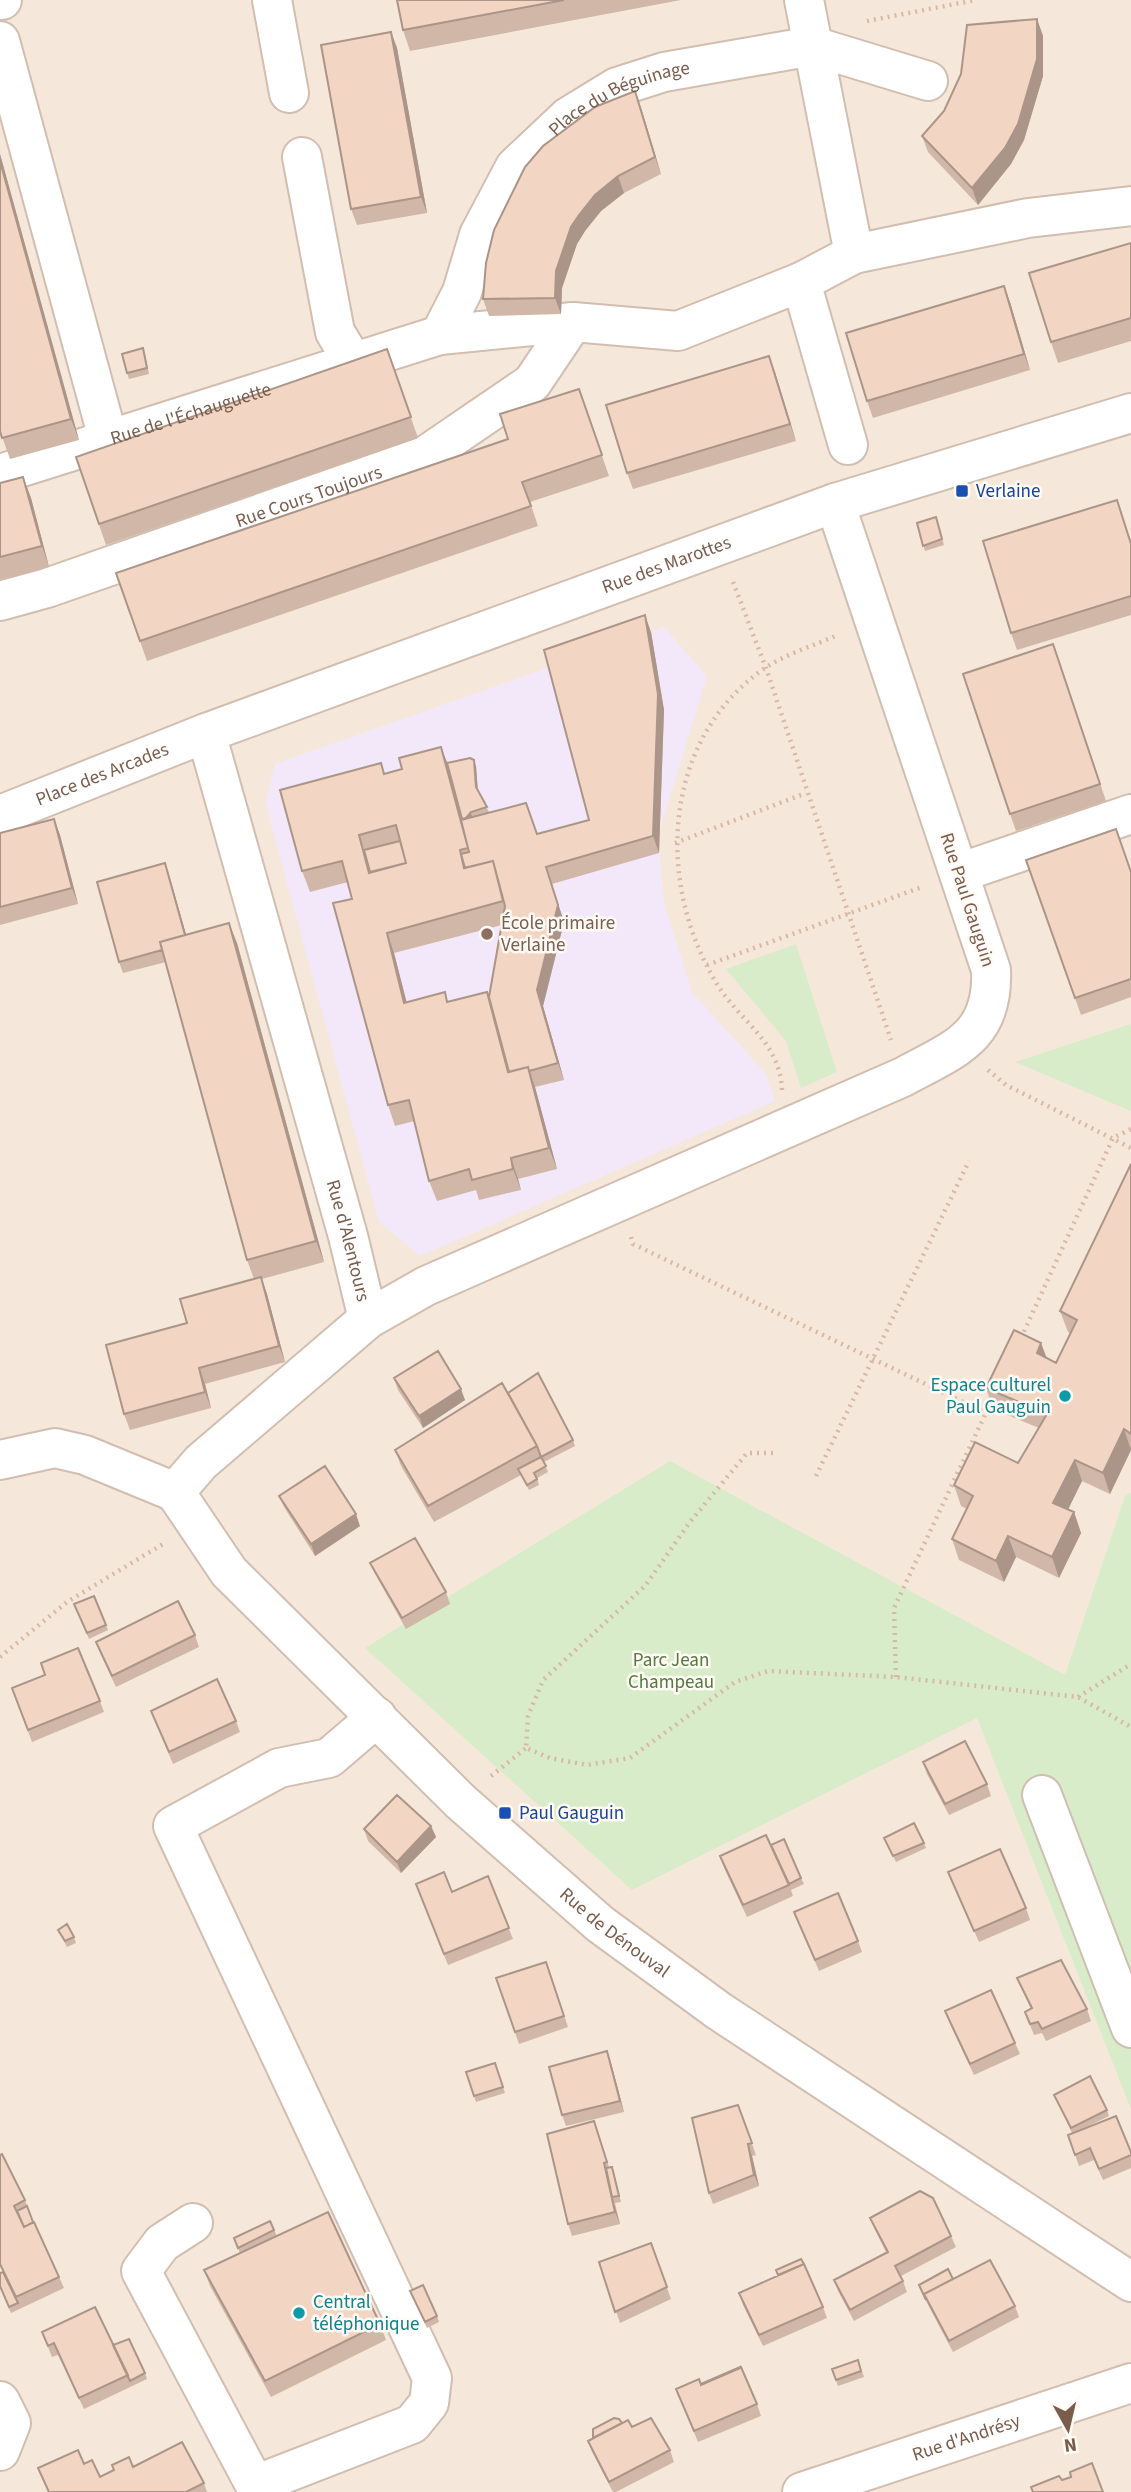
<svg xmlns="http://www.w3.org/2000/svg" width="1131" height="2492" viewBox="0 0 1131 2492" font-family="'Source Sans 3',sans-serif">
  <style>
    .residential { fill: #f5e8da }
    .education { fill: #f3e8fa }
    .green { fill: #d8ecc9 }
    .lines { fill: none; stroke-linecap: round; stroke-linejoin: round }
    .minor-casing { stroke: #d1beb0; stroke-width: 42 }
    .path { stroke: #d9b8a5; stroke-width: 4.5; stroke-dasharray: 2 5; stroke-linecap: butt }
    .minor { stroke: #fff; stroke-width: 38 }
    .wall { fill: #d1b7a8; fill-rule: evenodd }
    .shaded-wall { fill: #aa9588 }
    .building { fill: #f3d5c3; stroke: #aa9588; stroke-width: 2; fill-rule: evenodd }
    .transit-dot { fill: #1a4fb4; stroke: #fffaf3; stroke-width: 2.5 }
    .education-dot { fill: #8d6e63; stroke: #fffaf3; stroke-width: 2.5 }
    .culture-dot { fill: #0f9aa8; stroke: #fffaf3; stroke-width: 2.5 }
    .labels { text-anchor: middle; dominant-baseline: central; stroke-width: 5; stroke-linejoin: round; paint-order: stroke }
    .street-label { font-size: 19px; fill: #7a5c4d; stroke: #fffaf3 }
    .transit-label { font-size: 19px; fill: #164399; stroke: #fffaf3; text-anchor: start }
    .education-label { font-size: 19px; fill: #785e54; stroke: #fffaf3; text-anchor: start }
    .culture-label { font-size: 19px; fill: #0d838f; stroke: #fffaf3; text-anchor: end }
    .park-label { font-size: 19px; fill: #537a41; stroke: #fffaf3 }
  </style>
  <rect width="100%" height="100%" fill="#fdf6ec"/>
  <path class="residential" d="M0,0h1131v2492h-1131z"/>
  <path class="education" d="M664,627l43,49 -49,160 6,67 28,89 74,82 9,27 -355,155 -41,-34 -114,-420 10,-38z"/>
  <path class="green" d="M796,944l41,128 -36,16 -15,-47 -60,-72z
    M1131,1024v87l-116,-49z
    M670,1461l395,214 60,-179 6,-3v616l-154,-391 -345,172 -267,-242z"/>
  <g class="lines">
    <g class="minor-casing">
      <g id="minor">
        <path d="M0,0h2"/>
        <path d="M272,0l17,93"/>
        <path d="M804,0l50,254 -53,28 47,163"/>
        <path d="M0,41l109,401"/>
        <path d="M302,157l33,175 18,30"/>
        <path d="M854,254l174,-36 103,-12"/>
        <path d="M440,335l133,-13 105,9 123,-49"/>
        <path id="s1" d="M0,474l440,-139 22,-43 17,-57 36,-68 53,-50 49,-30 47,-15 149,-26 115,35"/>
        <path id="s2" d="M0,601l47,-13 378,-132 107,-73 41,-61"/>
        <path id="s3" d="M206,733l142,503 20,83"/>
        <path id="s4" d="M0,815l206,-82 629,-230 296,-90"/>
        <path d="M959,873l172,-59"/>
        <path d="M0,1460l55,-12 30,7 90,37"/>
        <path d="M175,1492l26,-30 167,-143 58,-33 477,-209c52,-28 91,-40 88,-107l-156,-467"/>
        <path id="s5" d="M175,1492l54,80 232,230 139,122 119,87 412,271"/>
        <path d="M1042,1795l89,233"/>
        <path d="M193,2223l-31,20 -21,28 114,214"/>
        <path d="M0,2401l11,22 -11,28"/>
        <path d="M259,2492l-4,-7 157,-61 17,-21 3,-25 -259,-552 106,-58 50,-10 48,-41"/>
        <path id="s6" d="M802,2492l329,-109"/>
      </g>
    </g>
    <path class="path" d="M867,21l109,-21
      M733,582l33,86 125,372
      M675,843l131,-50
      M707,965l215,-78
      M988,1070l18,15 125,63
      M782,1090c-2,-49 -42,-68 -65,-106 -62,-101 -55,-245 48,-316 21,-14 50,-23 73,-33
      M631,1237l2,7 353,169
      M1021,1338l92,-200 18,-9
      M773,1453h-26l-57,69 -45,64 -102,94 -15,36 -2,32 24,10 37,7 43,-7 105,-76 33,-11 128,6 182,20 53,30
      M816,1476l153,-315
      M0,1657l67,-55 96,-58
      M896,1677l-2,-69 98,-208
      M1078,1697l53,-33
      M491,1776l35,-28"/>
    <use href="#minor" class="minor"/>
  </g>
  <path class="wall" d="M397,0h284l-271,51 -7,-21z
    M1037,19l6,17v40l-19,64 -13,24 -33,41 -50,-53 -6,-16z
    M391,32l6,16 30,165 -70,12 -6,-16z
    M641,108l20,66 -37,19 -23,18 -16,20 -8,13 -15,44 -1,26 -72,2 -6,-17z
    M0,154l79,286 -69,19 -10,-28z
    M1131,243v98l-73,22 -7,-21z
    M1010,302l20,68 -157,48 -6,-17z
    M387,349l31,89 -312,107 -30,-88z
    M145,354l4,20 -20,5 -2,-6z
    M769,356l27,85 -163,48 -6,-16z
    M579,389l30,87 -79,26 8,24 -391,135 -31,-88 392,-134z
    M23,477l8,21 18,69 -49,13v-97z
    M1117,500l14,41v74l-114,35 -6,-17z
    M936,517l8,28 -19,6 -8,-28z
    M651,632l13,78 -5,143 -107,31 12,38 -21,84 21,74 -29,7 22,82 -39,10 3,11 -42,10 -3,-10 -39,11 -8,-20 -15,-60 -19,5 -7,-21 -36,-206 -4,-17 -38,10 -8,-21 83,-97 62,-11 29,3 2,25 11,21 48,22 52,-14zM502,925l-13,72 -40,5 -42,1 -13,-50z
    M1059,660l47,141 -90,30 -6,-17z
    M54,819l6,16 18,69 -78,21v-92z
    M1026,860l105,11v126l-50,18z
    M169,875l17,60 51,8 87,319 -62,17 5,15 18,68 -80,22 6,24 -81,22 -6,-16 63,-91 67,-44 -7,-19 -81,-298 -43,11 -4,-11z
    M1131,1164v286l-21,44 -28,-13 -14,28 6,3 7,21 -22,45 -43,-21 -12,25 -45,-22 -7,-21 15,-30 -6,-3 -7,-21 64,-22 21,-35 -46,-19 -7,-21 61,-30 9,5 14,-30 -2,-1 -8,-21z
    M394,1378l71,22 -42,28 -25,-38z
    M508,1393l65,47 2,6 -31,16 4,10 -11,6 2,7 -10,5 -8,-15 -87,47 -33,-56 -6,-16z
    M279,1496l81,30 -45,30 -31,-49z
    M370,1563l76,29 4,12 -44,25 -31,-55z
    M94,1596l14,34 -19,9 -15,-35z
    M195,1635l4,12 -83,40 -16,-34 -4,-11z
    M12,1688l88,13 4,11 -72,30z
    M151,1711l85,10 4,11 -67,32z
    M923,1762l64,22 4,12 -42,19 -22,-41z
    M431,1826l5,11 -35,36 -33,-32 -4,-12z
    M884,1838l40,5 2,5 -30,14z
    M770,1845l31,33 3,6 -13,6 2,6 -46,21 -23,-49 -4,-12z
    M948,1872l78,36 4,12 -51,22z
    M488,1876l25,63 -65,26 -28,-70 32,-3z
    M794,1912l64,29 4,11 -43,19z
    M58,1930l16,7 2,6 -9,4z
    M550,1973l18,54 -49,17 -23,-66z
    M1017,1978l70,31 4,12 -45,20 -4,-8 -8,2 -9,-23 6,-3z
    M945,2011l70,32 5,11 -46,21 -25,-53z
    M495,2063l10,30 -29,9 -10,-30z
    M611,2063l13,49 -58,14 -4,-11z
    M1054,2095l53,15 2,6 -31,15 53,21v16l-28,12 -9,-20 -15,6 -11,-31 4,-2z
    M738,2105l18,50 -4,1 7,30 -46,18 -4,-11z
    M594,2121l15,46 5,6 7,29 -6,1 5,21 -48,12 -4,-12z
    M0,2155l25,45 8,22 26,55 5,11 -53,25 -11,-25 3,-16 -3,-6z
    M870,2218l81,18 5,11 -55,29 6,16 -53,29 -16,-30 -4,-11 52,-28 -11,-22z
    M274,2230l3,6 103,88 6,16 -115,57 -61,-111 -6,-16 36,-17 -6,-15z
    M651,2243l20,56 -51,24 -21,-61z
    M953,2279l62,27 4,11 -66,35 -25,-47 -9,-20z
    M410,2291l27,25 2,6 -12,6z
    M739,2293l84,14 4,11 -64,28 -20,-41z
    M42,2332l103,41 2,6 -63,30 -26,-54 -6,2z
    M858,2360l6,17 -26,9 -6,-17z
    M701,2385l56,19 4,12 -63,26 -22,-53z
    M622,2423l10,4 38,23 4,12 -58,30h-3l-21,-40 -4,-11z
    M84,2464l16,13 14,-7 -2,-5 21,2 71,16 3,9h-159l-10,-24z"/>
  <path class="shaded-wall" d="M1037,19l6,17v40l-19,64 -13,24 -33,41 -6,-17z
    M391,32l6,16 30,165 -6,-16z
    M635,91l6,17 20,66 -6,-17z
    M0,154l79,286 -8,-21 -71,-258z
    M618,176l6,17 -23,18 -16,20 -8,13 -15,44 -1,26 -6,-16 1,-27 15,-44 8,-12 16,-20z
    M1004,286l6,16 20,68 -6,-16z
    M769,356l6,16 21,69 -6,-17z
    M23,477l8,21 18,69 -7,-21z
    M645,615l6,17 13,78 -5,143 -6,-17z
    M441,747l8,20 24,51 -5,30z
    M474,760l2,6 2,27 -2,-6z
    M54,819l6,16 18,69 -6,-16z
    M165,863l4,12 23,80 -5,-12z
    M546,867l18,55 -21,84 21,74 -6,-17 -21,-73z
    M229,923l8,20 87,319 -8,-21z
    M387,933l7,20 18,71 -8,-21z
    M528,1067l7,20 22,82 -8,-21z
    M511,1158l7,21 3,11 -8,-21z
    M261,1277l6,17 18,68 -6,-16z
    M1041,1343l8,21 -12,-11z
    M199,1368l6,16 6,24 -6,-16z
    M461,1389l4,11 -42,28 -4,-12z
    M1124,1429l7,21 -21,44 -7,-21z
    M1075,1460l7,21 -21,43 -8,-21z
    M1074,1512l7,21 -22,45 -7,-21z
    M356,1514l4,12 -45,30 -4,-12z
    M1008,1536l8,21 -12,25 -8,-21z
    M431,1826l5,11 -35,36 -4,-11z
    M607,2051l4,12 13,49 -4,-11z
    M748,2144l4,12 7,30 -5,-11z
    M604,2163l4,11 4,23 8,27 -5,-12z"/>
  <path class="building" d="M397,0h167l-161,30z
    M1037,19v40l-19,65 -13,24 -33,40 -50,-52 22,-25 17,-37 6,-49z
    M391,32l30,165 -70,12 -30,-164z
    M635,91l20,66 -37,19 -23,19 -16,20 -8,12 -15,44 -1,27 -72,1 3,-36 8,-33 31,-63 18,-21 52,-39z
    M0,161l71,258 -69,19 -2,-7z
    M1131,243v75l-80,24 -22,-69z
    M1004,286l20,68 -157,47 -21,-68z
    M143,348l4,20 -20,5 -5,-19z
    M387,349l24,68 -312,107 -23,-67z
    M769,356l21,68 -163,49 -21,-68z
    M579,389l23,66 -80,27 9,24 -391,135 -24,-68 392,-134 -8,-25z
    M23,477l19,69 -42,11v-74z
    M1117,500l14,44v52l-120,37 -28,-92z
    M936,517l6,22 -19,7 -6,-23z
    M645,615l13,79 -5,142 -107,31 12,38 -21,85 21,73 -29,8 -1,-4 -19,5 -20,-75 16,-91 -12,-45 -28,7 -4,-14 8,-2 -8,-32 65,-17 11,31 52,-14 -45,-170z
    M1053,644l47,140 -90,30 -47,-140z
    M441,747l27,101 -8,2 4,18 29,-7 10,40 -116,32 17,70 41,-11 2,10 40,-10 21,80 20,-5 21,81 -38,10 2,11 -41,11 -3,-11 -40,12 -20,-81 -21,5 -55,-202 19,-4 -10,-38 -40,10 -22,-81 101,-27 3,11 18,-5 -3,-11zM396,825l10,38 -37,10 -10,-38z
    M470,758l4,2 2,27 11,20 -16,5 -5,6 -4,1 -15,-56z
    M54,819l18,69 -72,19v-74z
    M1116,829l15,43v107l-56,19 -49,-138z
    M400,841l6,22 -36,9 -6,-22z
    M165,863l20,72 -25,7 2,8 -43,12 -22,-80z
    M229,923l87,318 -69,19 -87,-318z
    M1131,1164v270l-7,-5 -21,44 -28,-13 -22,43 21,9 -22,45 -44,-21 -12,25 -44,-22 21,-43 -19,-11 21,-43 43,21 29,-49 -61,-26 28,-58 27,13 -4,10 19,10 21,-43 -17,-9z
    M261,1277l18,69 -80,22 6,24 -81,22 -18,-69 81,-22 -7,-24z
    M438,1351l23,38 -42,27 -25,-38z
    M538,1373l35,67 -32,17 5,9 -12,7 3,6 -10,6 -9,-16 23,-12 -4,-11 -29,-53z
    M502,1383l35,63 -109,60 -33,-56z
    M325,1466l31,48 -45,30 -32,-48z
    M415,1538l31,54 -44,26 -32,-55z
    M94,1596l12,29 -19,8 -13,-29z
    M178,1601l17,34 -83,41 -16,-34z
    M78,1648l22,53 -72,29 -16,-42 33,-13 -4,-12z
    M217,1679l19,42 -67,31 -18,-41z
    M965,1741l22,43 -42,20 -22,-42z
    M397,1795l34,31 -34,36 -33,-33z
    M914,1823l10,20 -31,13 -9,-18z
    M766,1835l23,50 -46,20 -23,-49z
    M784,1839l17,39 -12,6 -18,-39z
    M1000,1849l26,59 -52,23 -26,-59z
    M444,1872l8,20 36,-16 21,52 -65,26 -28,-70z
    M838,1893l20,48 -43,19 -21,-48z
    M67,1924l7,13 -9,4 -7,-11z
    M1061,1960l26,49 -45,20 -4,-7 -8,2 -5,-12 7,-4 -15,-30z
    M546,1962l18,54 -49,16 -19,-54z
    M991,1990l24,53 -45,21 -25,-53z
    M607,2051l13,50 -58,14 -13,-48z
    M495,2063l8,24 -29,9 -8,-24z
    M1090,2076l17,34 -36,18 -17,-33z
    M738,2105l14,38 -4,1 6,31 -45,18 -17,-75z
    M1116,2116l15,36v3l-32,14 -9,-21 -15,7 -7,-20z
    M594,2121l13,41 -3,1 11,49 -47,12 -21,-90z
    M2,2154l23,46 -11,6 10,21 10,-5 25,55 -43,20 -16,-33v-109z
    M612,2167l7,29 -7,1 -6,-29z
    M920,2191l13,7 18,38 -56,30 8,15 -53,29 -16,-30 54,-28 -18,-34z
    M27,2206l6,16 -9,5 -7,-16z
    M328,2212l52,112 -115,57 -61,-111z
    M270,2221l4,9 -36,18 -4,-10z
    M651,2243l16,44 -52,25 -16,-50z
    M801,2259l3,5 -26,11 -2,-5z
    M990,2260l25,46 -66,35 -25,-47z
    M804,2264l19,43 -64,28 -20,-42z
    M948,2269l5,10 -29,15 2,6 -7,-15z
    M3,2272l15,31 -9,4 -9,-21v-13z
    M423,2285l14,31 -12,6 -15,-31z
    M95,2307l33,68 -49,23 -25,-55 -6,3 -6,-14z
    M129,2339l16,34 -15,8 -17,-36z
    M858,2360l3,11 -25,9 -4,-11z
    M740,2367v1l-39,17v-1z
    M741,2367l16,37 -63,27 -18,-42 23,-10 2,6z
    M614,2418l5,1 3,4 -29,15v-9z
    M651,2418l19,32 -61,32 -21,-41 40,-21 4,7z
    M182,2442l22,41 -18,9h-137l-11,-24 40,-18 6,14 8,-4 8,17 14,-7 -2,-5 17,-8 4,10z
    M1092,2463l11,29h-70l-2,-5 28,-11 3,4 9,-3 -1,-5z"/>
  <g class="transit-dot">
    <rect x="955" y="484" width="14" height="14" rx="3.5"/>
    <rect x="498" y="1806" width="14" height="14" rx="3.5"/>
  </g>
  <circle class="education-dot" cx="487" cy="934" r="7"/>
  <g class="culture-dot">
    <circle cx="1065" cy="1396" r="7"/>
    <circle cx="299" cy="2313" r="7"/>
  </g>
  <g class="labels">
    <g class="street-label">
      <text stroke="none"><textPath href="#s1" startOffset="774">Place du Béguinage</textPath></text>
      <text stroke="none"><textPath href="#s1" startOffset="200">Rue de l'Échauguette</textPath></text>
      <text stroke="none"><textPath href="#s2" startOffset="326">Rue Cours Toujours</textPath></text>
      <text stroke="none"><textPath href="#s4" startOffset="712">Rue des Marottes</textPath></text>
      <text stroke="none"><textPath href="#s4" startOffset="110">Place des Arcades</textPath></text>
      <text transform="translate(967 900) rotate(72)">Rue Paul Gauguin</text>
      <text stroke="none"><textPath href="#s3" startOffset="527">Rue d'Alentours</textPath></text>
      <text stroke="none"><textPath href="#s5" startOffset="625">Rue de Dénouval</textPath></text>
      <text stroke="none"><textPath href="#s6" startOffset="173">Rue d'Andrésy</textPath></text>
    </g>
    <g class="transit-label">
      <text x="976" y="491">Verlaine</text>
      <text x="519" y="1813">Paul Gauguin</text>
    </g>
    <g class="education-label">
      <text x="501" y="923">École primaire<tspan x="501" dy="22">Verlaine</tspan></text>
    </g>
    <g class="culture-label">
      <text x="1051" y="1385">Espace culturel<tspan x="1051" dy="22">Paul Gauguin</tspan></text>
      <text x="313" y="2302" text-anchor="start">Central<tspan x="313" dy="22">téléphonique</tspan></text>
    </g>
    <g class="park-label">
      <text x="671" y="1660">Parc Jean<tspan x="671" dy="22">Champeau</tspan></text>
    </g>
  </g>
  <g transform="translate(1068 2429) rotate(172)" stroke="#fffaf3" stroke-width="5" paint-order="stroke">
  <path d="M0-5L12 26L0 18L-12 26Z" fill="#7a5c4d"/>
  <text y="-10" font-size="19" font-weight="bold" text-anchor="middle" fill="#7a5c4d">N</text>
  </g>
</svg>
